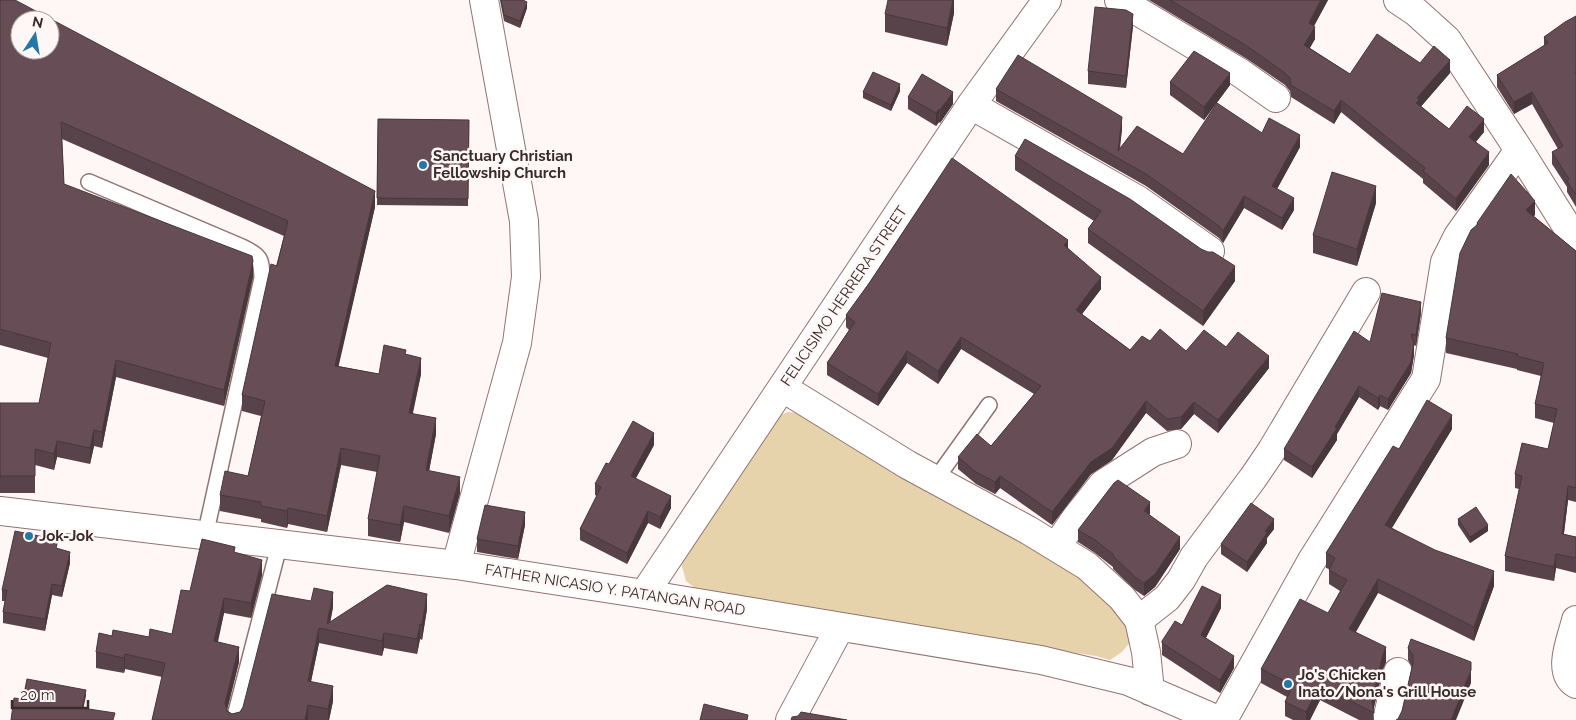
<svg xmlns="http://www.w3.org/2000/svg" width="1576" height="720" viewBox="0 0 1576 720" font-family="Raleway,sans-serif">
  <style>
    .green { fill: #e7d3ab }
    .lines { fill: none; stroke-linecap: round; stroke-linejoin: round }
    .lane-casing { stroke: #917471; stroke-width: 18 }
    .street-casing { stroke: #917471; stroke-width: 30 }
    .lane { stroke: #fff; stroke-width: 15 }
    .street { stroke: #fff; stroke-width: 28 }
    .wall { fill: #59434a }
    .shaded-wall { fill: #48373c }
    .building { fill: #674e56; stroke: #48373c; fill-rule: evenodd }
    .poi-dot { fill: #2278a7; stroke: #fef7f6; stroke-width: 2 }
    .labels { text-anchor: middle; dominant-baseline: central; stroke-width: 5; stroke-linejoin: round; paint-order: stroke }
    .poi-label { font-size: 15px; font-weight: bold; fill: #382c2b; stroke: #fef7f6; text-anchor: start }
    .street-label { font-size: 15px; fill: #382c2b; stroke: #fef7f6 }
  </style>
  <rect width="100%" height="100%" fill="#fef7f6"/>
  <path class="green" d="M788,412l10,1 21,10 278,163 29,34 6,20 -10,12 -12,8 -14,-4 -391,-60 -19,-15 -6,-22 98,-143z"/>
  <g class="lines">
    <g class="lane-casing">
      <path id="lane" d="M89,182l153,65c19,10 19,10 20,31l-57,258
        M936,479l53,-74
        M234,720l45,-174"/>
    </g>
    <g class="street-casing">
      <path id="street" d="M1119,0l120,72 37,26
        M1398,0l18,12 31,28 72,110 57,91
        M971,105l167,95 72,51
        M783,388l125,77 120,65 59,36 35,32 17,22 7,32 4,39
        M0,511l456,54 188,29 397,66 87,21 90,39
        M1056,547l20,-29 27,-34 50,-32 24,-8
        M456,565l61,-222 9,-66 -2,-56 -40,-221
        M644,594l327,-489 76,-105
        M1139,620l28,-22 14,-18 13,-23 59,-79 19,-28 94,-158
        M1576,620c-4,18 -20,52 0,64
        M790,720l50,-93
        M1223,720l88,-158 115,-183 19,-117 13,-26 61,-86
        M1387,720l11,-48"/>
    </g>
    <use href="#lane" class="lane"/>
    <use href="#street" class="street"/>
  </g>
  <path class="wall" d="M0,0l375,207 -37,159 41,8 27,-20 15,20 -8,39 23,21 -7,37 31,22 -11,40 -45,-11 -4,20 -32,-6v-17l9,-47 -36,-7 -14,67 -39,-8 -1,4 -26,-6v-3l-41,-8v-16l28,-19 13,-60 -19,-5v-16l42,-159 -222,-97 2,45 189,93 -29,129 -108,-29 -14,71 -8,-2 -4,18 -33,-7 -3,13 -19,-5v28h-35v-90h39l9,-45 -48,-13z
    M500,0h23l4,8 -7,20 -16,-7z
    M954,0v13l-7,33 -62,-14v-18z
    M1149,0h179l-14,26 1,13 -5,9 40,26 70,-11 30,10 -29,33 28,23 35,3 -8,10 13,23 -33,46 -33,-28v-4l-82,-67 -7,12 -43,-27 -1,-6 -5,-6 -38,-26z
    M1576,16v191l-9,-15v-5l-15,-23v-12l6,-3 -26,-45 -18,10 -17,-27v-12l47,-29v-9z
    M1133,26l-7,62 -38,-4v-13z
    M1170,82l60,3 -26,35 -34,-25z
    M996,89l126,40 -2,20 63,5 79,-21 38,14 -23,42 17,21 -12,20 -38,-22 -21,35 -4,-5 -73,-52 -150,-85z
    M900,91l-9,20 -28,-13v-6z
    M908,97l45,7 -13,19 -1,-1 -3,4 -28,-17z
    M378,119l91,1 -1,86 -91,-1z
    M1015,156l186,93 34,32 -32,45 -115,-83v-14l6,-8 -79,-51z
    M1376,203l-19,63 -44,-13v-18z
    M1535,215l-2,1 43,35v251l-8,-2 -4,34 12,3v36l-20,-5 -2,13 -49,-10v-15l14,-67 -4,-1v-14l33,-25 6,-26 -19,-5v-14l6,-28 -24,-6v-1l-71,-16v-15l31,-115z
    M1068,249l33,40 -19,25 48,36 20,-9 36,10 40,-4 43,21 -51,65 -24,-19 -13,15 -14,2 -21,-18 -34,47 -21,14 -39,51 -52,-37 -5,6 -19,-10 -18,-15v-12l33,-11 43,-52 -73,-45 -23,35 -31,-21 -29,43 -51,-31v-12l22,-33 -3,-3v-12z
    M1421,313l-5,33 -2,-1v10l-3,18 -23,37 -8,-4 -2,4 -19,-13 -22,37v6l-25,38 -28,-18v-11l86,-107z
    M1452,429l-60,99 102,58 -20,55 -96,-48 -22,39 30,30 -3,7 -10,41 1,10h-15l-39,-20 -10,20h-17l-8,-4v-14l2,-5 -26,-14v-14l67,-56 12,-22 -11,-7v-15l-3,-1v-15l73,-104z
    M654,445l-18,33 35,30 -11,21 -12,-6 -21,41 -47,-24v-11l17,-33 -2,-1v-11l14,-20z
    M1150,515l30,34 -25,38 -11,9 -9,-6 -22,-21v-2l-18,-14 -17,-11v-12z
    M1458,519l30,12 -18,12 -12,-18z
    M525,525l-7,34 -41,-7v-13z
    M1274,529l-7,9v5l-20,29 -26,-18v-10z
    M58,549l12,14 -8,34 -10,-2 -7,36 -42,-8v-11l2,-11h-3v-11z
    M235,553l27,22 -11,43 -27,-5 -6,29 21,20 -12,48 5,4 8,-2 93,-105 -3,15 97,-13 -5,31 -2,-1 -3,15 -33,-6 -2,8 -63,-13 -8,38 22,20 -4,19h-177l10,-43 -37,-8 -1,4 -28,-5v-16l16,-16 37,1 23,-3 18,-43z
    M1221,608l-15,30 28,30 -14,25 -58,-38v-14l20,-16z
    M1408,648l63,35 -73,36 4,-8 10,-44 -4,-7z"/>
  <path class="shaded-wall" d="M953,0h1v13l-7,33v-18z
    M1321,0h7l-19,35v-12z
    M527,2v6l-7,20v-7z
    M1133,14v12l-7,62v-12z
    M1315,27v12l-11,18v-12z
    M1450,60v13l-31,36 -3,-6 1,-5z
    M1230,73v12l-26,35v-13z
    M900,84v7l-9,20v-6z
    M953,92v12l-13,19v-13z
    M1532,92v12l-18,10v-12z
    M1341,100v12l-7,12v-13z
    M939,109v13l-3,4v-13z
    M1122,117v12l-4,30v-8z
    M1484,119v13l-15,17v-12z
    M1300,135v12l-28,51v-12z
    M1489,152v13l-33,46v-12z
    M1376,186v17l-19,63v-17z
    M375,191v16l-40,175v-16z
    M1244,196v12l-21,35v-12z
    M1294,198v12l-12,20v-12z
    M1535,201v14l-9,9v-14z
    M1068,240v12l-4,-7z
    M253,261v16l-29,129v-16z
    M1235,266v15l-32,45v-15z
    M1101,277v12l-25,33v-12z
    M1421,302v11l-5,33v-11z
    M961,337v12l-23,35v-13z
    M1414,344v11l-3,18 -23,37v-11z
    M907,351v12l-29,43v-12z
    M1269,356v12l-51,65v-13z
    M421,358v16l-12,55v-16z
    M116,360v17l-14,71v-16z
    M1359,386v11l-22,37v6l-25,38v-11l23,-40z
    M1380,395v11l-2,4v-12z
    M1146,401v12l-34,47 -21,14 -39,51v-13l39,-50z
    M1194,402v12l-13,15v-12z
    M1452,415v14l-67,110v-14z
    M436,418v16l-10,53v-17z
    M94,430v16l-4,18v-16z
    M654,433v12l-23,42v-11z
    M57,441v16l-3,13v-16z
    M341,448v17l-14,67v-16z
    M1000,476v12l-5,6v-12z
    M460,477v16l-11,40v-17z
    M1568,486v14l-6,48v-14z
    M671,496v12l-11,21v-12z
    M1150,502v13l-6,-4z
    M404,506v16l-4,20v-17z
    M288,508v16l-1,4v-17z
    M648,511v12l-21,41v-11z
    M525,512v13l-7,34v-13z
    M1274,519v10l-7,9v5l-20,29v-10l18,-31z
    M1488,525v6l-18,12v-6z
    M1180,537v12l-25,38 -11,9v-13z
    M70,552v11l-8,34v-11z
    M1556,554v14l-2,13v-14z
    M262,560v15l-11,43v-15z
    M1494,571v15l-20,55v-14z
    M1378,579v14l-29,50v-14z
    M52,584v11l-7,36v-12z
    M333,592v15l-4,23 -2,-6z
    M427,594v15l-5,31v-15z
    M1221,595v13l-20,39v-12z
    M224,598v15l-10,43v-15z
    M420,624v15l-3,15v-15z
    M319,628v15l-11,53v-15z
    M384,633v15l-2,8v-15z
    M239,647v15l-14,56v-15z
    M1386,647v15l-3,7 -10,43 -1,-10 11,-48z
    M125,654v15l-1,4v-15z
    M1234,656v12l-14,25v-13z
    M1471,670v13l-15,37h-5z
    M1320,685v15l-10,20h-4v-8z
    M333,686v15l-4,19h-1v-11z
    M86,690v6l-4,19v-7z
    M308,705v15h-3z"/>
  <path class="building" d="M0,0h15l360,191 -40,175 44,8 5,-29 22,5 -1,4 16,4 -12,55 27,5 -10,52 34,7 -11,39 -45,-10 -4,19 -32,-6 12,-63 -39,-8 -14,68 -39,-8 -1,3 -26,-5v-4l-41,-7 5,-24 23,5 17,-75 -23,-6 29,-131 6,2 11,-45 -227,-99 3,62 188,72 1,5 -29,129 -108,-30 -14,72 -8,-2 -4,18 -33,-7 -3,13 -19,-5v27h-35v-73h39l12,-60 -51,-14zM20,20h30v30h-30z
    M501,0h22l4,2 -7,19 -16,-6z
    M888,0h65l-6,28 -62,-14z
    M1170,0h151l-12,23 6,4 -11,18 46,29 27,-40 43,29 14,-17 16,14 -33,38 2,2 -3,3 33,26 18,-23 17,13 -15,18 20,15 -33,47 -33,-28 2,-3 -84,-68 -7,11 -43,-26 -1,-7 -5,-5 -38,-27z
    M1095,7l31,3 7,4 -7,62 -38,-5z
    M1576,16v55l-1,1 1,2v121l-9,-14 2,-2 -17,-27 11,-6 -31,-54 -18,10 -17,-27 51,-32 -4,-6 21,-15z
    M1194,51l36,22 -26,34 -34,-25z
    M1018,55l104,62 -4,34 19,-25 46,28 34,-51 45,30 7,-15 31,17 -28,51 22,12 -12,20 -38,-22 -21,35 -4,-5 -73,-52 -150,-85z
    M873,72l27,12 -9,21 -28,-13z
    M922,74l31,18 -13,18 -1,-1 -3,4 -28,-16z
    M378,119l91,1 -1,79 -91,-1z
    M1025,139l105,60 71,50 7,3h5l22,14 -32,45 -115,-82 13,-18 -86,-55z
    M952,158l116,82 -4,5 37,32 -25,33 54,40 12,-14 8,5 10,-12 26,22 18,-21 22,17 12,-15 31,24 -51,64 -24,-18 -13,15 -14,2 -21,-18 -34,47 -21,14 -39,50 -52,-36 -5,6 -19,-10 -18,-15 19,-23 14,12 50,-60 -80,-49 -23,34 -31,-20 -29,43 -51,-31 28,-41 -9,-7 24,-33z
    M1332,172l44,14 -19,63 -44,-14z
    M1511,174l24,27 -9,9 50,41v237l-8,-2 -6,48 14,3v21l-20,-4 -2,13 -49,-11 17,-80 -7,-2 7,-31 26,6 9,-40 -22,-5 9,-41 -27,-7 1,-2 -72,-16 14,-85 11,-23 7,-6 -1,-1z
    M1382,293l39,9 -5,33 -5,-1 3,10 -3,18 -23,37 -8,-4 -2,3 -19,-12 -24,41 2,1 -25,39 -28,-18 70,-118 16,11z
    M1427,400l25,15 -67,110 50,25 59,21 -20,56 -96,-48 -29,50 37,18 -3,7 -11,48 2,11 -54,-28 -14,27 -21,-10 8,-17 -32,-16 39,-70 28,14 19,-33 -18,-10 6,-12 -9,-5 67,-107 6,3z
    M633,421l21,12 -23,43 40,20 -11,21 -12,-6 -21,42 -47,-24 21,-42 -6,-3 11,-21 3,1z
    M1118,480l32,22 -6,9 36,26 -25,37 -11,9 -9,-6 -22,-21 1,-1 -19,-15 -17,-10 36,-47z
    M1251,503l23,16 -9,12 2,2 -20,29 -26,-18z
    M485,505l40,7 -7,34 -41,-7z
    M1476,507l12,18 -18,12 -12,-18z
    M15,531l43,9 -2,8 14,4 -8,34 -10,-2 -7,35 -42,-7 4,-22h-5z
    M202,539l33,8 -1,5 28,8 -11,43 -27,-5 -10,43 25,6 -14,56 2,8 5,3 8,-2 3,-5 29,-113 39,7 3,-13 19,4 -6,32 60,-39 40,9 -5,31 -2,-1 -3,15 -33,-6 -2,8 -63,-13 -11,53 25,5 -5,23 -20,-4 -3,15h-153l13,-57 -40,-9 -1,4 -28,-6 3,-19 13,3 1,-6 36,7 1,-8 22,5 9,-44 9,1z
    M1202,586l19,9 -20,40 33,21 -14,24 -58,-37v-2l13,-20 7,4z
    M1411,639l60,23v8l-20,50h-55l2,-1 4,-8 11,-48v-8l-5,-7z
    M27,679l59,11 -4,18 33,5 -2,7h-102l3,-22 9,1z
    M704,704l44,11 -1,5h-47z
    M801,712l46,8h-56l1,-3 6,-1z"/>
  <g class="poi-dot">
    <circle cx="423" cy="165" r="5"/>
    <circle cx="29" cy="536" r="5"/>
    <circle cx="1288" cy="684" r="5"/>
  </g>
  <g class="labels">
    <g class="poi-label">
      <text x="433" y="156">Sanctuary Christian<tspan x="433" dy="17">Fellowship Church</tspan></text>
      <text x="39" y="536">Jok-Jok</text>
      <text x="1298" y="675">Jo's Chicken<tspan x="1298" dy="17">Inato/Nona's Grill House</tspan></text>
    </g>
    <g class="street-label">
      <text transform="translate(844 296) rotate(-56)">FELICISIMO HERRERA STREET</text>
      <text transform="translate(615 590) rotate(9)">FATHER NICASIO Y. PATANGAN ROAD</text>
    </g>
  </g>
  <g transform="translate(35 35) rotate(12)"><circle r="24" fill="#fef7f6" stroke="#afa6a5"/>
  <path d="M0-4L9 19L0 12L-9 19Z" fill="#2278a7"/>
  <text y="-8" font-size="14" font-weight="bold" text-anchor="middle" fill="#382c2b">N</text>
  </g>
  <path d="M12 700v8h76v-8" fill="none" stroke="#382c2b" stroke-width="2.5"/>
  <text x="20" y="700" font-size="15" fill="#382c2b" stroke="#fef7f6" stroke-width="4" paint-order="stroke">20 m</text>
</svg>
